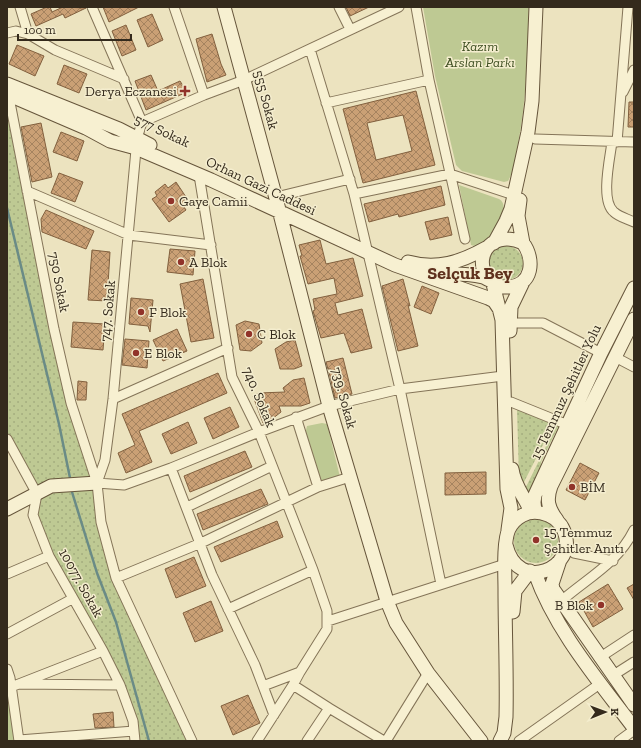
<svg xmlns="http://www.w3.org/2000/svg" width="641" height="748" viewBox="0 0 641 748" font-family="'Zilla Slab',serif">
  <style>
    .grass { fill: url(#grass-dots) }
    .park { fill: #bec993 }
    .lines { fill: none; stroke-linecap: round; stroke-linejoin: round }
    .stream { stroke: #6a8b86; stroke-width: 2.5 }
    .building { fill: url(#building-cross-hatch); stroke: #82603e; fill-rule: evenodd }
    .street-casing { stroke: #847458; stroke-width: 11 }
    .secondary-casing { stroke: #66553b; stroke-width: 15 }
    .street { stroke: #f7f0d1; stroke-width: 9 }
    .secondary { stroke: #f7f0d1; stroke-width: 13 }
    .poi-dot { fill: #91332a; stroke: #f4edce; stroke-width: 1.5 }
    .labels { text-anchor: middle; dominant-baseline: central; stroke-width: 3; stroke-linejoin: round; paint-order: stroke }
    .park-label { font-size: 14px; font-style: italic; fill: #405023; stroke: #f4edce }
    .poi-label { font-size: 14px; fill: #342a1c; stroke: #f4edce; text-anchor: start }
    .street-label { font-size: 14px; fill: #342a1c; stroke: #f4edce }
    .district-label { font-size: 18px; font-weight: bold; fill: #5f311d; stroke: #f4edce }
  </style>
  <defs>
    <pattern id="grass-dots" width="8" height="8" patternUnits="userSpaceOnUse"><rect width="8" height="8" fill="#bec993"/><path d="M2 2h.1M6 6h.1" fill="none" stroke="#a4ad7e" stroke-width="1.8" stroke-linecap="round"/></pattern>
    <pattern id="building-cross-hatch" width="8" height="8" patternUnits="userSpaceOnUse"><rect width="8" height="8" fill="#caa075"/><path d="M0 0l8 8M0 8l8-8" fill="none" stroke="#a5835f"/></pattern>
  </defs>
  <rect width="100%" height="100%" fill="#ece3bf"/>
  <path class="grass" d="M7,115l20,76 27,138 43,154 19,95 76,163h-57l-2,-20 -61,-122 -39,-84 4,-21 -30,-55z
    M489 263a17 17 0 1 1 34 0a17 17 0 1 1-34 0Z
    M517,409l37,14 -32,63 -3,-8z
    M557,424l2,1 -18,37v5l-11,28 -6,-4z
    M514 541a22 22 0 1 1 44 0a22 22 0 1 1-44 0Z"/>
  <path class="park" d="M423,7h106c-2,47 -2,95 -12,142 -2,11 -3,22 -9,32l-4,1 -42,-11 -6,-6 -21,-89z
    M459,185l40,14c16,8 -12,53 -28,46z
    M322,423l5,1 13,53 -20,8 -15,-51 2,-8z
    M7,680l1,8 6,53h-7z"/>
  <g class="lines">
    <path class="stream" d="M7,208l52,216 11,54
      M72,492l25,81 19,49 33,119"/>
  </g>
  <path class="building" d="M47,7h3l2,5 11,-5 23,1 -21,10 -2,-4 -27,12 -5,-12z
    M103,7h36l-30,15z
    M346,7h23l-19,9z
    M152,14l11,26 -15,7 -11,-27z
    M126,25l10,25 -14,6 -10,-25z
    M212,34l9,30 5,11 -19,7 -11,-43z
    M17,45l27,11 -9,20 -26,-12z
    M64,65l23,9 -8,19 -22,-9z
    M151,75l7,16 22,-10 7,11 -41,18 -11,-29z
    M416,91l19,74 -72,18 -20,-74zM403,115l9,36 -36,9 -9,-37z
    M629,102h5v25h-6z
    M41,123l11,54 -20,5 -11,-55z
    M61,132l23,9 -7,20 -24,-9z
    M59,173l24,9 -8,20 -24,-9z
    M176,182l14,21 -6,4 2,3 -17,12 -17,-23 5,-3 -2,-4 10,-8 3,4z
    M441,186l4,19 -46,12 -1,-3 -29,8 -5,-18z
    M46,210l48,21 -8,18 -44,-17 -1,-13z
    M448,217l4,18 -22,5 -5,-18z
    M320,240l6,24 27,-6 10,38 -28,7 3,12 24,-6 10,39 -21,5 -7,-20 -23,5 -8,-27 2,-1 -2,-11 24,-5 -3,-16 -26,6 -8,-28h2l-3,-11z
    M170,249l25,2 -2,24 -26,-3z
    M92,250l18,2 -3,49 -19,-1z
    M203,279l11,59 -23,4 -11,-58z
    M403,279l7,27 -2,-1 10,41 -20,5 -16,-65z
    M422,286l17,7 -8,21 -17,-7z
    M131,298l22,2 -3,32 -2,-6 -19,-2z
    M245,321l14,3 3,19 -11,8 -11,-1 -4,-25z
    M73,322l32,2 -2,26 -32,-3z
    M177,329l10,22 -24,10 -10,-21z
    M125,339l24,2 -2,27 -25,-3z
    M295,340l7,26 -8,3h-14l-5,-20 11,-7z
    M343,358l9,36 -17,4 -6,-26 2,-1v-2h-3l-2,-7z
    M218,373l9,20 -88,38 13,31 -26,11 -8,-20 17,-8 -13,-31z
    M304,378l6,25 -9,3h-22l2,6 -9,7 -9,4 -10,-27 6,-3 26,-1 -2,-4 10,-8z
    M78,381l9,1 -1,18h-9z
    M230,407l9,20 -26,12 -9,-21z
    M188,422l9,21 -26,11 -9,-20z
    M245,451l7,16 -62,25 -6,-16z
    M580,463l19,10 -14,27 -19,-10z
    M486,472v22l-41,1v-22z
    M261,489l7,15 -65,26 -6,-16z
    M277,521l6,16 -62,25 -7,-15z
    M194,557l12,29 -30,12 -11,-29z
    M608,584l15,25 -30,18 -14,-25z
    M634,584v16l-7,-12z
    M211,601l12,30 -28,11 -12,-29z
    M248,695l12,28 -27,12 -12,-29z
    M113,712l1,15 -19,1 -2,-14z"/>
  <g class="lines">
    <g class="street-casing">
      <path id="street" d="M20,7l8,27
        M92,7l50,115 -5,17 -24,260 -8,61 -8,23
        M174,7l30,88
        M339,7l11,22
        M416,7l13,73 36,159
        M7,33l9,-2 12,3 27,16 69,29
        M310,49l44,145 46,195 41,195
        M8,92l46,237 17,74 26,80 4,39 15,56 76,163
        M623,92l11,-22
        M326,103l103,-23
        M142,122l62,-27 40,-15 155,-73
        M535,139l99,3
        M612,142c-2,16 -12,59 2,70 5,5 14,7 20,10
        M617,142l11,-135
        M199,175l33,202 27,55 54,138 14,41v18l-27,43
        M27,191l102,44 82,10
        M354,194l96,-20 64,21
        M276,197l74,-18
        M510,323h33l58,30
        M615,357l19,10
        M113,399l115,-51
        M511,402l57,23
        M296,417l22,70
        M7,439l30,55 -4,21 16,41 54,95 17,34 13,36 2,20
        M171,468l41,107 43,90 19,50
        M97,483l27,2 47,-17 88,-36 70,-26 71,-17 103,-13
        M187,507l85,-41
        M566,545l8,8 39,8
        M7,574l42,-18
        M116,578l85,-35 117,-56 32,-10
        M560,602c27,-24 57,-38 74,-72
        M228,609l85,-39
        M328,621l177,-57
        M7,634l65,-35
        M599,658l35,-23
        M7,669l3,9 9,63
        M612,676l22,-14
        M19,684l101,1
        M263,686l37,-14 -7,13 36,23 -22,33
        M11,687l92,-36
        M329,708l55,33
        M19,740l115,-9
        M257,741l36,-56
        M386,741l42,-68
        M519,741l82,-58
        M619,741l15,-11"/>
    </g>
    <g class="secondary-casing">
      <path id="secondary" d="M224,7l53,195 52,204 58,195 9,22 32,50 53,68
        M7,84l112,45 31,16
        M7,94l79,34 24,13 26,7 75,32 184,85 93,33 6,3 6,9
        M520,200l-2,16 5,27
        M494,243l12,-22 5,-12 17,-77 4,-31 4,-94
        M408,262c29,8 53,0 78,-14
        M431,273c18,1 35,0 52,4 11,3 11,11 25,10 25,-1 27,-28 15,-44 -27,-13 -51,8 -36,36
        M493,284l9,36 5,169 4,19 -3,22
        M510,331l1,-24 12,-25
        M512,469c2,17 13,28 19,43
        M7,509l44,-23 46,-3
        M535,512l-1,-10 1,-7 66,-142 33,-65
        M557,520c-9,-12 -11,-20 -6,-34l83,-167
        M560,560l-8,24 1,5 81,116
        M535,573c20,57 63,107 99,155
        M513,612l2,-21 15,-20
        M500,741l4,-8 2,-16c1,-42 -1,-85 -1,-128 0,-13 -2,-48 4,-60 6,-12 19,-19 32,-16 10,2 19,8 23,18 15,37 -46,64 -58,14"/>
    </g>
    <use href="#street" class="street"/>
    <use href="#secondary" class="secondary"/>
  </g>
  <g class="poi-dot">
    <path d="M183 85h4v4h4v4h-4v4h-4v-4h-4v-4h4z"/>
    <circle cx="171" cy="201" r="4"/>
    <circle cx="181" cy="262" r="4"/>
    <circle cx="141" cy="312" r="4"/>
    <circle cx="249" cy="334" r="4"/>
    <circle cx="136" cy="353" r="4"/>
    <circle cx="572" cy="487" r="4"/>
    <circle cx="536" cy="540" r="4"/>
    <circle cx="601" cy="605" r="4"/>
  </g>
  <g class="labels">
    <g class="park-label">
      <text x="480" y="46">Kazım<tspan x="480" dy="16">Arslan Parkı</tspan></text>
    </g>
    <g class="poi-label">
      <text x="177" y="91" text-anchor="end">Derya Eczanesi</text>
      <text x="179" y="201">Gaye Camii</text>
      <text x="189" y="262">A Blok</text>
      <text x="149" y="312">F Blok</text>
      <text x="257" y="334">C Blok</text>
      <text x="144" y="353">E Blok</text>
      <text x="580" y="487">BİM</text>
      <text x="544" y="532">15 Temmuz<tspan x="544" dy="16">Şehitler Anıtı</tspan></text>
      <text x="593" y="605" text-anchor="end">B Blok</text>
    </g>
    <g class="street-label">
      <text transform="translate(266 100) rotate(75)">555 Sokak</text>
      <text transform="translate(162 131) rotate(25)">577 Sokak</text>
      <text transform="translate(261 186) rotate(25)">Orhan Gazi Caddesi</text>
      <text transform="translate(59 282) rotate(79)">750 Sokak</text>
      <text transform="translate(108 311) rotate(-85)">747. Sokak</text>
      <text transform="translate(566 392) rotate(-65)">15 Temmuz Şehitler Yolu</text>
      <text transform="translate(259 397) rotate(67)">740. Sokak</text>
      <text transform="translate(344 398) rotate(75)">739. Sokak</text>
      <text transform="translate(81 583) rotate(61)">10077. Sokak</text>
    </g>
    <g class="district-label">
      <text x="470" y="273">Selçuk Bey</text>
    </g>
  </g>
  <rect width="641" height="748" fill="none" stroke="#342a1c" stroke-width="16"/>
  <g transform="translate(605 712) rotate(89)" stroke="#f4edce" stroke-width="3" paint-order="stroke">
  <path d="M0-3L7 15L0 10L-7 15Z" fill="#342a1c"/>
  <text y="-6" font-size="11" font-weight="bold" text-anchor="middle" fill="#342a1c">K</text>
  </g>
  <path d="M18 34v6h113v-6" fill="none" stroke="#342a1c" stroke-width="2"/>
  <text x="24" y="34" font-size="12" fill="#342a1c" stroke="#f4edce" stroke-width="3" paint-order="stroke">100 m</text>
</svg>
